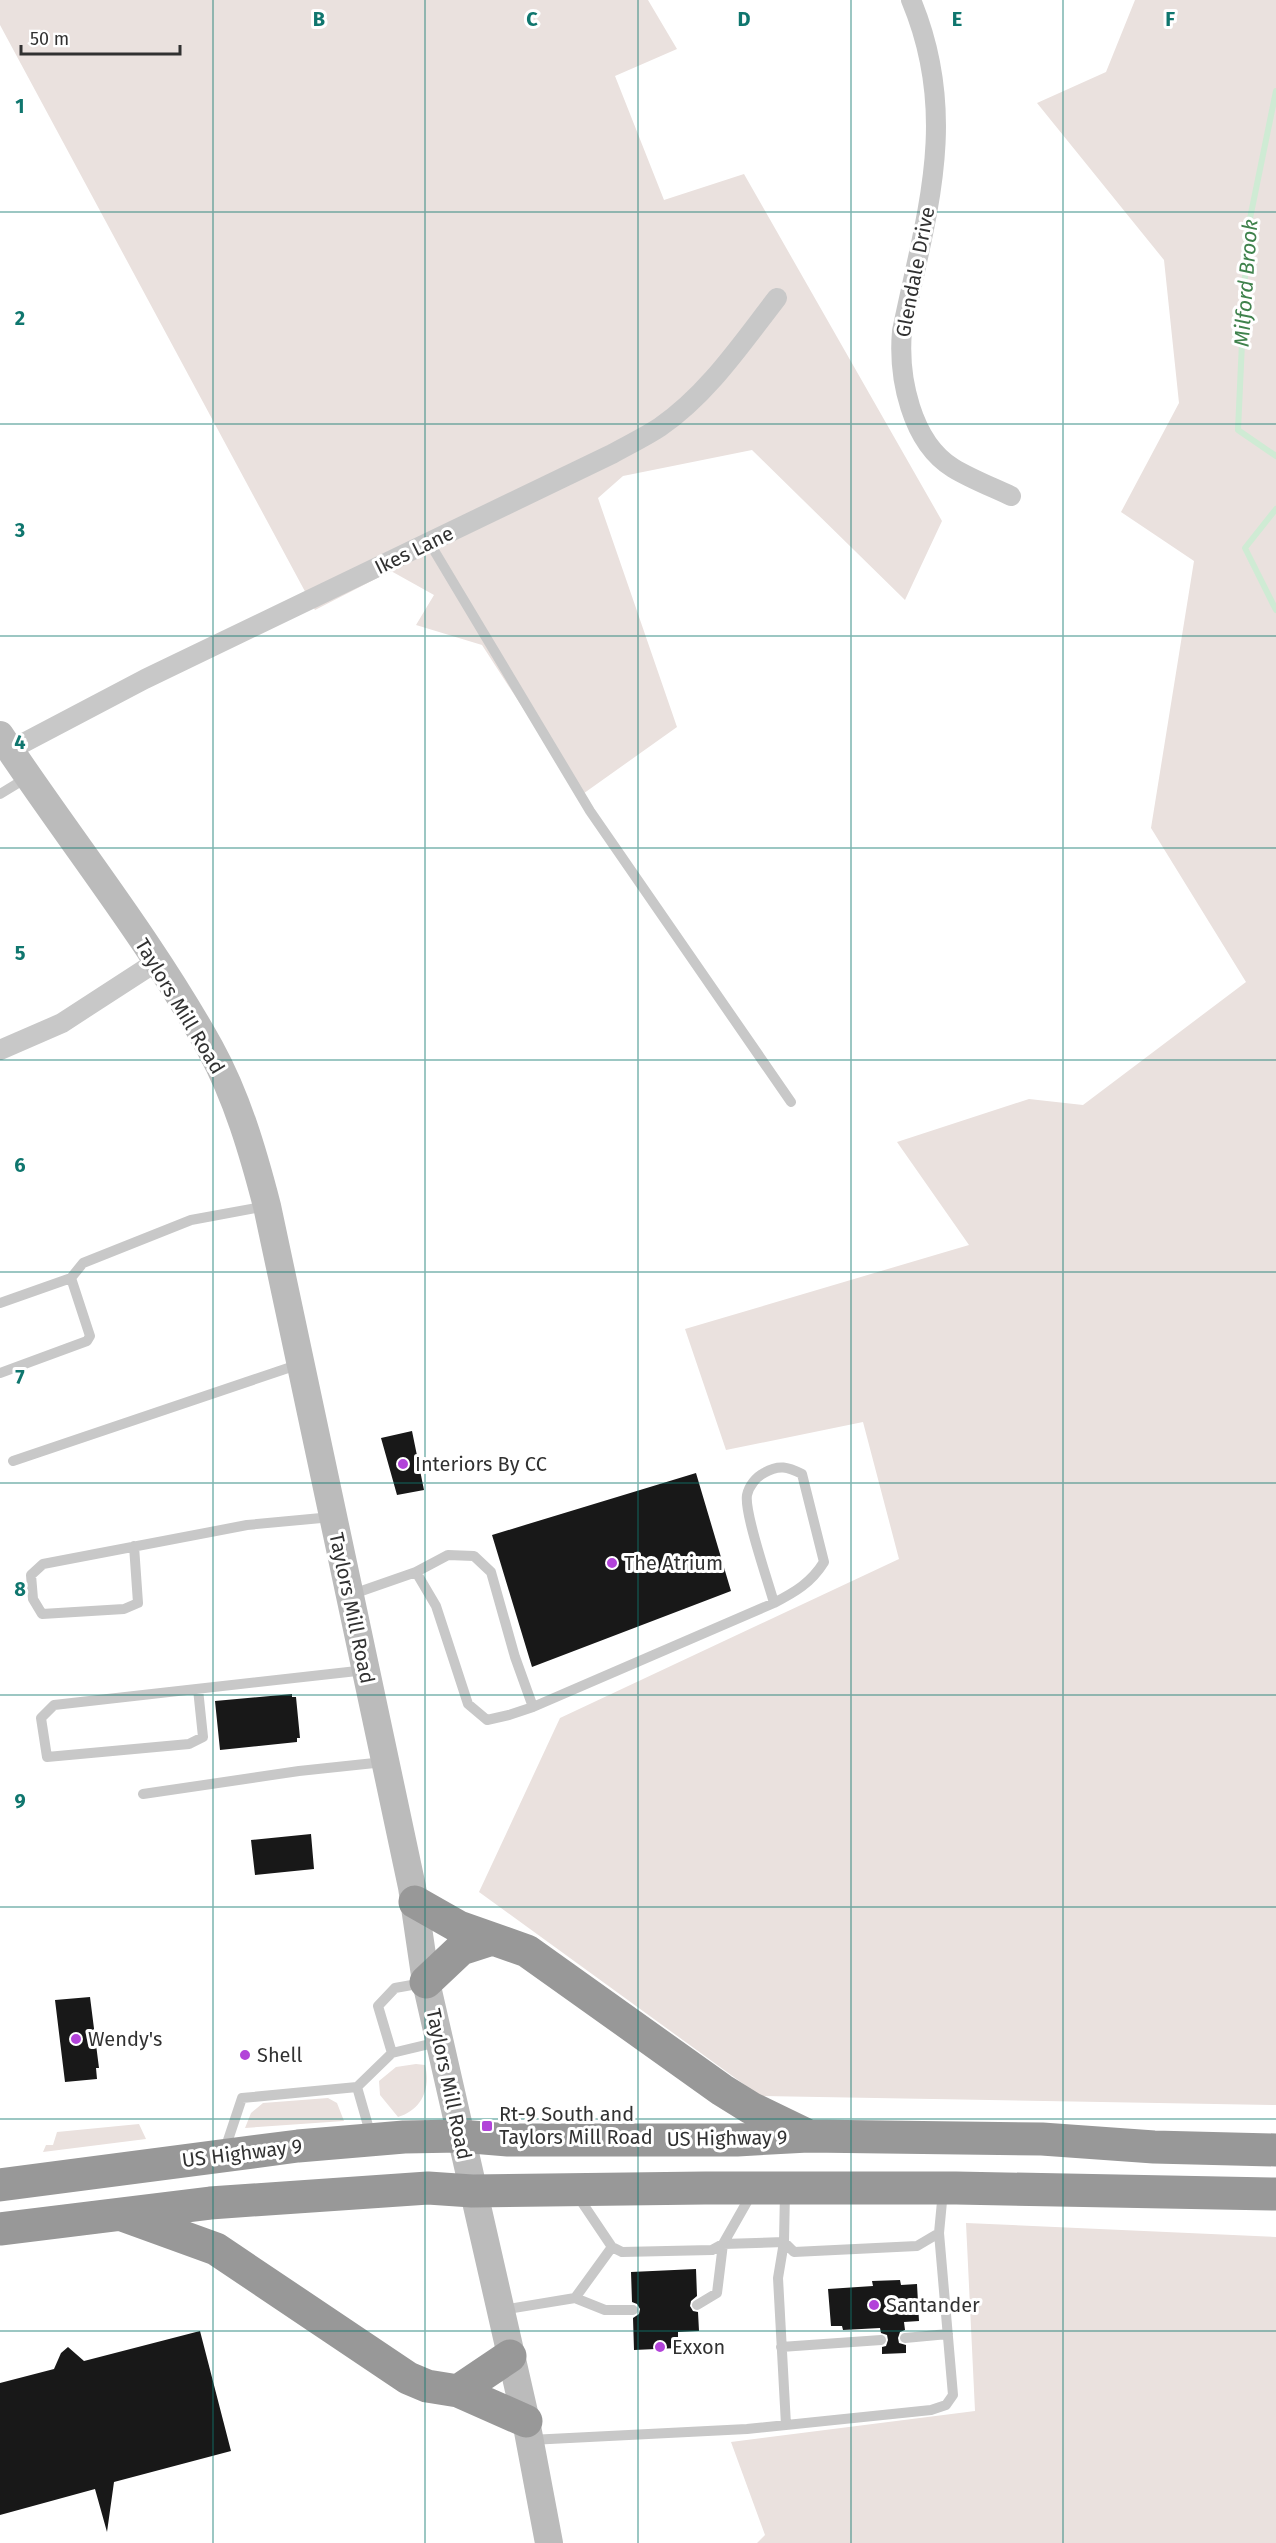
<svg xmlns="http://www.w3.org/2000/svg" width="1276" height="2543" viewBox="0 0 1276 2543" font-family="'Fira Sans',sans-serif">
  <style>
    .green { fill: #eae1de }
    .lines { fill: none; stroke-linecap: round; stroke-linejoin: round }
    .stream { stroke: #cfebd4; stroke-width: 6 }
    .building { fill: #181818 }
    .lane { stroke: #c8c8c8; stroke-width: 10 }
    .street { stroke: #c8c8c8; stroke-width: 20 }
    .secondary { stroke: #bbb; stroke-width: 28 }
    .highway { stroke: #989898; stroke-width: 33 }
    .grid { fill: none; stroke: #0f766e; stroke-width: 1.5; stroke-opacity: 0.55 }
    .poi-dot { fill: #b243d9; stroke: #fff; stroke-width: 2 }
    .labels { text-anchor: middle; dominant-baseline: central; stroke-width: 6; stroke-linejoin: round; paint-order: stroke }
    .street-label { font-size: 20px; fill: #313131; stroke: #fff }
    .poi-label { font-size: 20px; fill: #313131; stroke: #fff; text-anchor: start }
    .water-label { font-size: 21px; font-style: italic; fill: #3f824c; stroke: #fff }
    .grid-label { font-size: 20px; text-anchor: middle; font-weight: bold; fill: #0f766e; stroke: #fff; stroke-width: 6; stroke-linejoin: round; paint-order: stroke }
  </style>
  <rect width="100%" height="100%" fill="#fff"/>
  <path class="green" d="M0,0h648l29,49 -62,27 49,124 80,-26 198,347 -37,79 -153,-150 -129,26 -25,22 79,229 -97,69 -98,-151 -66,-20 18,-30 -43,-24 -76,39 -315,-585z
    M1135,0h141v2105l-516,-9 -281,-204 81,-174 339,-159 -36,-137 -137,28 -41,-121 284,-84 -72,-103 132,-43 54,6 163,-123 -95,-154 43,-267 -73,-49 58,-109 -15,-143 -127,-157 69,-31z
    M416,2064l9,1c6,23 -3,45 -27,52l-18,-22 -1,-14 17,-14z
    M328,2098l9,5 7,18 -99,7 6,-15 12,-10z
    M139,2124l7,15 -103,13 3,-7h7l4,-13z
    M966,2223l310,14v306h-519l8,-8 -34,-93 244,-31z"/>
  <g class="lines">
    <path class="stream" d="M1276,91l-29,142 -9,197 38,26
      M1276,509l-31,39 31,62"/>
  </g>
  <path class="building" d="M412,1431l12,59 -27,5 -16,-57z
    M696,1473l35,118 -199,76 -40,-132z
    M292,1694v3h4l4,41h-3v4l-77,8 -5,-49z
    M311,1834l3,35 -59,6 -4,-35z
    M90,1997l9,71h-3l1,11 -32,3 -10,-82z
    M696,2269l1,27 -6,5 -1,5 3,5 5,1 1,19 -21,1v16l-44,2 -1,-32 6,-4 1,-5 -3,-5 -5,-2 -1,-30z
    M900,2280l1,5 16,-1 2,37 -15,1 1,8 -5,2 -2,6 1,5 7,2v8l-24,1v-7l4,-1 2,-6 -1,-5 -6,-2 -1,-5 -37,2 -1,-4h-11l-3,-37 45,-3 -1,-5z
    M200,2331l31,120 -117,31 -7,50 -12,-43 -95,26v-132l54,-14 7,-16 7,-6 16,14z"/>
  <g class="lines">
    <path class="lane" d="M429,542l161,269 201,291
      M0,794l28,-17
      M0,1303l71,-25 12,-15 108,-43 76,-14
      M0,1373l87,-32 3,-5 -19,-58
      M13,1461l287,-97
      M134,1546l4,57 -14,6 -82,5 -9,-15 -2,-24 12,-11 204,-39 85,-8
      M416,1572l20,34 32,98 19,16 22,-5 24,-8 241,-104c21,-11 37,-20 50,-41l-22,-88c-14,-7 -23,-10 -38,-1 -8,4 -15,13 -17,22 -3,18 21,86 27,108
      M350,1595l66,-23 32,-17 26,1 17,16 24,85 18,50
      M198,1689l5,48 -14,7 -142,13 -6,-39 13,-13 312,-35
      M143,1794l156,-23 85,-9
      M392,2053l46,-11
      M357,2087l14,49
      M224,2152l18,-54 115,-11 35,-34 -14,-47 17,-18 28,-5
      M785,2191l-1,51 -6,36 8,147
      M577,2195l35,52 10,5 90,-2 11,-6 61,-2 10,10 123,-6 22,-13
      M575,2298l30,12h28
      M697,2305l20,-12 6,-49 29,-51
      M502,2310l73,-12 37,-51
      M905,2338l43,-4
      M781,2347l100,-7
      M530,2440l217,-11 184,-19 15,-5 7,-10 -14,-162 4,-42"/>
    <path class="street" d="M911,0c49,117 15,214 -9,331 -4,46 9,111 51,137 18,11 39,19 58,28
      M10,750l135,-71 467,-225c16,-9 33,-17 48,-27 48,-33 82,-84 117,-129
      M0,1050l62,-27 94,-61"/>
    <path class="secondary" d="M0,735c69,104 149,203 210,313 27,49 43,104 57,158l145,681 14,95 100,439 23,122"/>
    <path class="highway" d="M415,1902l44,25 68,24 195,139 29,18 56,27
      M426,1982l35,-33 31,-10
      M0,2185l298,-39 106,-9 56,-1 48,4h229l71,-4 234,3 112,8 122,3
      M125,2216l91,33 192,129 19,8 31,5 68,30
      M0,2229l210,-26 218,-15 44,3 233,-3h251l320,6
      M458,2391l52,-35"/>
  </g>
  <path class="grid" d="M213,0v2543M425,0v2543M638,0v2543M851,0v2543M1063,0v2543M0,212h1276M0,424h1276M0,636h1276M0,848h1276M0,1060h1276M0,1272h1276M0,1483h1276M0,1695h1276M0,1907h1276M0,2119h1276M0,2331h1276"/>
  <g class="poi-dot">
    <circle cx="403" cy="1464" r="6"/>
    <circle cx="612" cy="1563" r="6"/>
    <circle cx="76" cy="2039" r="6"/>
    <circle cx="245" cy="2055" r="6"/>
    <rect x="481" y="2120" width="12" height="12" rx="3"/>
    <circle cx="874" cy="2305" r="6"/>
    <circle cx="660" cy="2347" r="6"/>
  </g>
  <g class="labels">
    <g class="street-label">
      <text transform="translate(915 272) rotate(-79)">Glendale Drive</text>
      <text transform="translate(414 550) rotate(-26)">Ikes Lane</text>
      <text transform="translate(180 1006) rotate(59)">Taylors Mill Road</text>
      <text transform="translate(352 1608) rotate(78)">Taylors Mill Road</text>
      <text transform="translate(449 2084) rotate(78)">Taylors Mill Road</text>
      <text transform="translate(727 2138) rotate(-1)">US Highway 9</text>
      <text transform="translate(242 2153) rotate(-7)">US Highway 9</text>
    </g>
    <g class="poi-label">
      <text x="415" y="1464">Interiors By CC</text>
      <text x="624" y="1563">The Atrium</text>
      <text x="88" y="2039">Wendy's</text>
      <text x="257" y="2055">Shell</text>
      <text x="499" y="2114">Rt-9 South and<tspan x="499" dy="23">Taylors Mill Road</tspan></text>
      <text x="886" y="2305">Santander</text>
      <text x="672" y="2347">Exxon</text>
    </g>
    <g class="water-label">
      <text transform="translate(1246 283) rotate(-86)">Milford Brook</text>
    </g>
  </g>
  <g class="grid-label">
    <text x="319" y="26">B</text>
    <text x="532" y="26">C</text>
    <text x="744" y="26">D</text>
    <text x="957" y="26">E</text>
    <text x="1170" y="26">F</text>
    <text x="20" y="113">1</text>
    <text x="20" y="325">2</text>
    <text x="20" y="537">3</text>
    <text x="20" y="749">4</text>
    <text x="20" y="960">5</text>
    <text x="20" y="1172">6</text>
    <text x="20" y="1384">7</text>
    <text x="20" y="1596">8</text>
    <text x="20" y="1808">9</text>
  </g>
  <path d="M21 45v9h159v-9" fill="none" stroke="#313131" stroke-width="3"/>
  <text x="30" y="45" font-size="18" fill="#313131" stroke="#ffffff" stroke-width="4.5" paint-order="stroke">50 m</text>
</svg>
